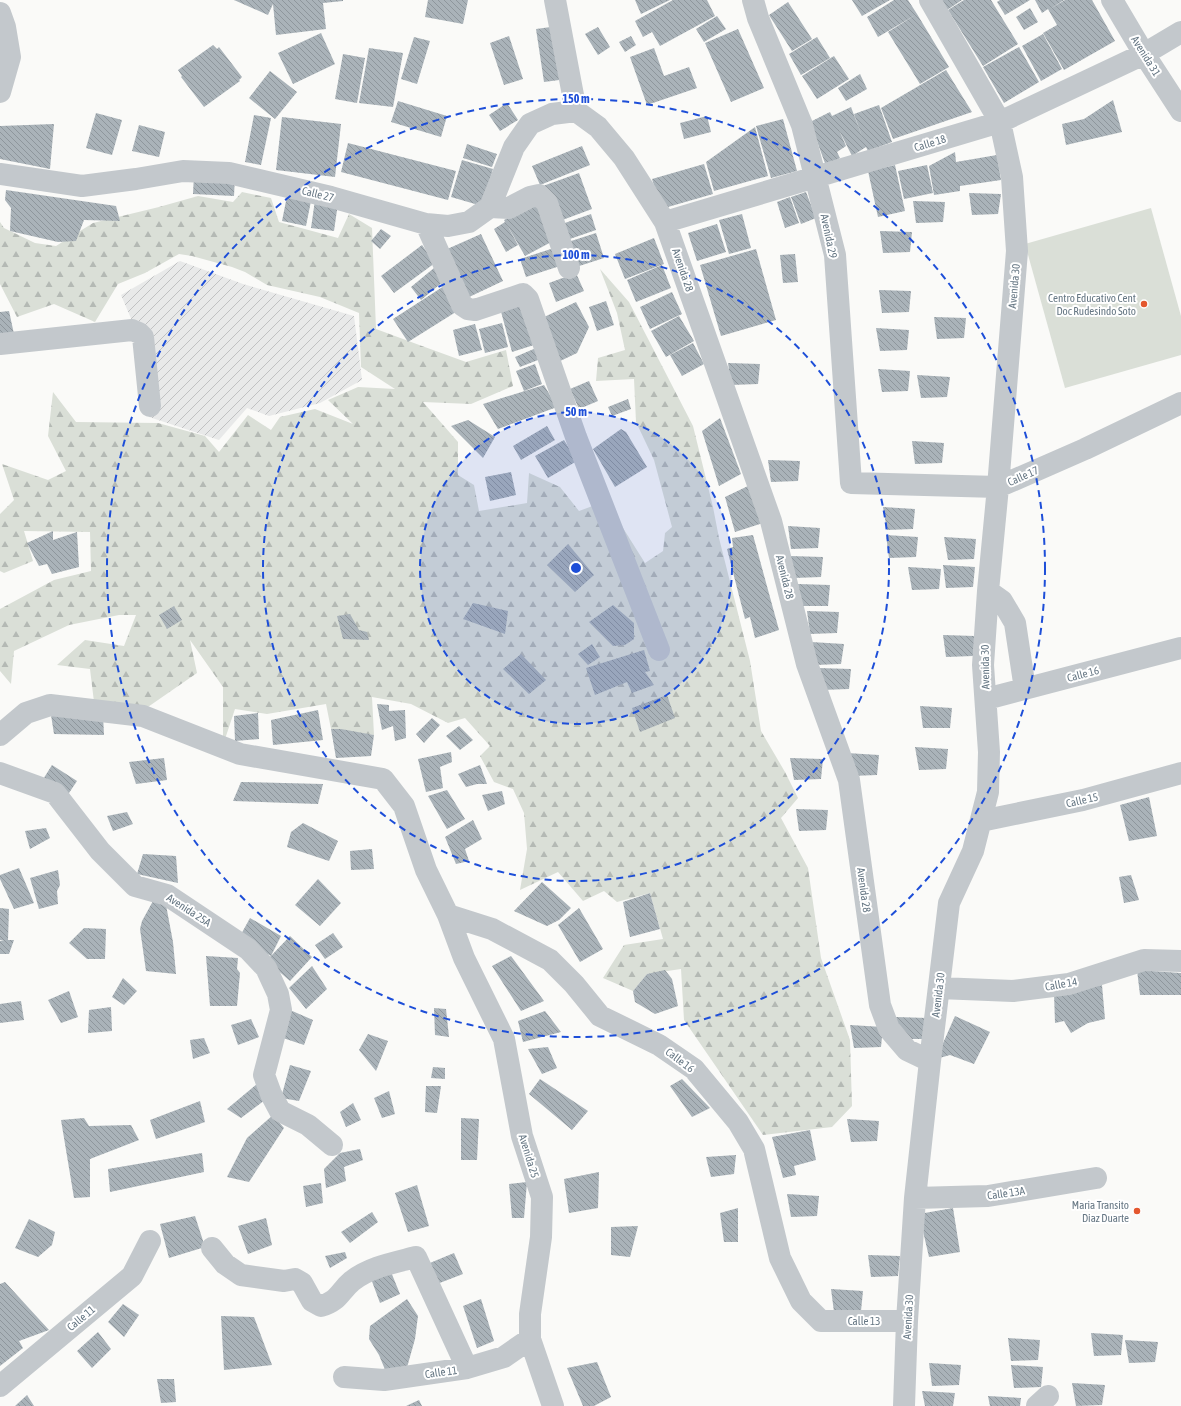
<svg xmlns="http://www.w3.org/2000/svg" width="1181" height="1406" viewBox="0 0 1181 1406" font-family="'Asap Condensed',sans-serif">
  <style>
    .industrial { fill: url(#industrial-furrows) }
    .forest { fill: url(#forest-firs) }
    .park { fill: #dadfd7 }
    .building { fill: url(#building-back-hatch) }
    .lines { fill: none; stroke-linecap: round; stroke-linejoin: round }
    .minor { stroke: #c3c8cc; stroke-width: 22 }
    .ring { fill: none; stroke: #1d4ed8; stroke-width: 2; stroke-dasharray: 7 5 }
    .poi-dot { fill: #e4572e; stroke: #fff; stroke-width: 1.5 }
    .labels { text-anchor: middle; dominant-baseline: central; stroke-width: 4; stroke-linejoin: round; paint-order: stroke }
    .street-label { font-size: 11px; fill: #657683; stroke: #fff }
    .poi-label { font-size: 11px; fill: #657683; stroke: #fff; text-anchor: end }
    .centre { fill: #1d4ed8; stroke: #fff; stroke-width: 2 }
    .ring-label { font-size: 12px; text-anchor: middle; font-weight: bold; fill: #1d4ed8; stroke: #fff; stroke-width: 4; stroke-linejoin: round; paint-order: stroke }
  </style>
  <defs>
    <pattern id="industrial-furrows" width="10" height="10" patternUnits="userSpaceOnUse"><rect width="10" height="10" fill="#e8e9e9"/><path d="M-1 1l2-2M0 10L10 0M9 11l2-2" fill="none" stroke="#c0c1c2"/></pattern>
    <pattern id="forest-firs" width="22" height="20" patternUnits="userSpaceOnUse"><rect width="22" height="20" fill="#dadfd7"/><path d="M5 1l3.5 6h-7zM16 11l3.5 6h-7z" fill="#b4b9b4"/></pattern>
    <pattern id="building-back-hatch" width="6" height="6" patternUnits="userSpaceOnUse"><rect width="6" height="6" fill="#aab3b9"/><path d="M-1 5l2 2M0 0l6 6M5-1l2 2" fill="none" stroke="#8e969c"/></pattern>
  </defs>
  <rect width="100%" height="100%" fill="#fafaf8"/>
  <path class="industrial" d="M180,261l63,23 111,32 8,64 -42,23 -51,13 -22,-8 -28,32 -70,-23 -14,-89 -14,-33z"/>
  <path class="forest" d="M242,192l29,6 8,24 59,16 11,-24 23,14 4,101 46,17 44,16 40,-12 7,36 -42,18 -48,-2 35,40v33l16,10 5,26 48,-8 2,-30 31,14 19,24 27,-10 39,62 18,-12 2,-18 7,-6 -18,-67 -18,-38 -2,-43 -38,2 2,-23 27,-8 -8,-37 -17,-44 29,33 64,124 20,81 6,31 31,123 11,70 24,41 13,26 -17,20 27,50 13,90 29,82 2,66 -20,21 -69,8 -79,-115 -3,-51 -34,5 -14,17 -30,-13 21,-33 39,-6 -13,-46 -33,9 -13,-11 -21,10 -25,-29 -38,18 7,-41 -3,-36 -11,-24 -19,-7 -14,-26 10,-10 -25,-28 -17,5 -37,-19 -39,-7 2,38 -43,-6 -5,-25 -59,10 -32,-5 -12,36v-58l-33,-47 7,33 -52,36 -51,-7 -4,-33 -33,-4 28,-25 39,6 12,-31h-17l-50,10 -55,26 -3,33 -11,-13v-62l54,-29 37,-9 -1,-39 -66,-1 9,30 -29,12 -4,-2v-57l14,-14 -12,-36 46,16 18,-9 -18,-35 5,-44 23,30 82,1 47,13 14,16 29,-37 23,15 9,-13 35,-8 38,15 -25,-24 30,-13 37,2 -34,-22 -2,-54 -39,-16 -53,-12 -22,-13 -13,-5 -40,-11 -13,-2 -34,19 -27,11 -23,38 -41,-18 -37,13 -17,-33v-62l4,6 31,15 21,3 37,-23 66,-16 39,-11 35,6z"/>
  <path class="park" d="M1151,208l30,108v39l-116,33 -40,-144z"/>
  <path class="building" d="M234,0h109v1l-20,2 3,26 -50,6 -3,-31 -5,11z
    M428,0h40l-5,24 -38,-7z
    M635,0h35l-29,14z
    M673,0h34l8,16 -55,30 -8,-14 -9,5 -8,-16z
    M852,0h38l-28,16z
    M894,0h14l9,14 -39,23 -11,-20z
    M941,0h21l-15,10z
    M964,0h27l27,44 -35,22 -35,-56z
    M1000,0h30l-25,15 -8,-13z
    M1035,0h29l-14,9 15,-9h27l23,41 -51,29 -21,-37 14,-8 -9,-16 -6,4z
    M788,2l24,37 -20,12 -23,-36z
    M1030,8l8,14 -14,8 -8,-13z
    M917,14l32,53 -29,17 -32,-52z
    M717,16l9,13 -22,13 -8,-13z
    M558,26l9,53 -23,3 -8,-53z
    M598,27l12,20 -12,8 -13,-21z
    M738,29l26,59 -33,14 -26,-59z
    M321,33l14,31 -42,20 -15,-31z
    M1043,34l19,35 -21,12 -19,-35z
    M509,36l14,43 -19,6 -14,-42z
    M631,36l5,9 -11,7 -6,-10z
    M414,37l16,4 -13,43 -16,-5z
    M817,37l13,21 -29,17 -12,-21z
    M213,45l4,4 2,-2 23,30 -3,3 1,1 -36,26 -23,-30 1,-1 -4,-6z
    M1019,47l20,35 -35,21 -21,-36z
    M369,48l34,5 -10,54 -34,-4z
    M654,48l10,28 25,-9 8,21 -50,17 -17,-48z
    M343,54l22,4 -8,45 -22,-4z
    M834,56l15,23 -32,20 -15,-23z
    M946,70l26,42 -79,27 -12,-31z
    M270,71l27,21 -22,27 -26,-21z
    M860,74l7,15 -21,12 -8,-13z
    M1113,100l9,32 -56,13 -4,-21 22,-5z
    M398,101l49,15 -6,21 -50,-15z
    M507,103l11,17 -18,11 -11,-16z
    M879,105l13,37 -24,9 -2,-4 -14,9 -13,-26 7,16 -9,6 3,6 -14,8 -16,-44 20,-10 2,4 19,-9 12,32 -9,-25z
    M96,113l26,7 -10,35 -26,-7z
    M254,115l17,3 -10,47 -16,-3z
    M707,116l4,16 -27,7 -4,-16z
    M282,117l59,7 -6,53 -59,-7z
    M783,119l14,52 -26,7 -15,-52z
    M54,124l-4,45 -50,-10v-33z
    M139,125l26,7 -6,25 -27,-6z
    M755,127l13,49 -54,15 -8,-29z
    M348,143l108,28 -8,29 -107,-28z
    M467,144l30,10 -5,13 -29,-9z
    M582,146l8,19 -50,20 -8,-19z
    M955,152l1,10 41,-7 4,25 -41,6v5l-26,4 -5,-29z
    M462,160l31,9 -11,37 -31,-9z
    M704,164l9,30 -52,15 -9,-30z
    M895,165l10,46 -27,6 -10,-46z
    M927,165l6,28 -29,6 -6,-28z
    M579,173l13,36 -35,13 -14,-36z
    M194,174l41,2 -1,20 -41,-2z
    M6,190l110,16 4,15 -36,-1 -8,21 -18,1 -48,-11 1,-23 -6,-8z
    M288,191l24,5 -6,30 -24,-5z
    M806,192l10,26 -15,6 -10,-27z
    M969,193l32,1 -3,20 -26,1z
    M790,197l9,26 -14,5 -8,-26z
    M315,200l23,3 -4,28 -23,-3z
    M913,201l32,1 -2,20 -27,1z
    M537,202l20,37 -32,17 -19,-33 12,22 -12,7 -12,-23 11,-7 -1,-2z
    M591,214l5,16 -32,11 -5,-16z
    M742,214l9,34 -22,6 -10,-34z
    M717,224l9,28 -29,9 -9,-28z
    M381,229l10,7 -11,13 -9,-8z
    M880,231l32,1 -2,20 -27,1z
    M596,233l8,25 -31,10 -8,-25z
    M481,234l22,47 -36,17 -22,-48z
    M654,238l10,26 -39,15 -10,-25z
    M422,245l13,18 -41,30 -13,-17z
    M557,247l6,18 -37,12 -6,-18z
    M756,249l20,71 -55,16 -21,-71z
    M795,254l3,28 -15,1 -3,-28z
    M662,265l9,23 -35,14 -9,-22z
    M434,268l10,13 -23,19 -10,-13z
    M576,273l8,18 -28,11 -7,-19z
    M444,286l15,24 -51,32 -15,-23z
    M879,290l32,1 -2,21 -27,1z
    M672,292l10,22 -32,15 -10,-22z
    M606,301l8,24 -17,6 -8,-24z
    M522,302l12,43 -22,7 -12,-44z
    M576,302l13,25 -12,26 -21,10 -14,-45z
    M9,311l5,23 -14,1v-23z
    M679,316l15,25 -28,16 -15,-26z
    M934,317l32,1 -2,20 -27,1z
    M502,323l6,24 -23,6 -6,-24z
    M475,324l7,26 -23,6 -6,-26z
    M876,328l33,2 -2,20 -27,1z
    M693,343l11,21 -22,12 -12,-21z
    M536,348l2,12 -18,7 -5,-10z
    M728,363l32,1 -2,20 -27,1z
    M535,364l7,20 -18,7 -8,-20z
    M878,369l32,2 -2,20 -26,1z
    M917,375l33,2 -3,20 -26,1z
    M589,381l9,20 -19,8 -9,-20z
    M544,385l13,22 -59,22 -15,-25z
    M628,399l3,10 -19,7 -4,-9z
    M720,418l21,56 -22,12 -17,-55z
    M468,420l27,17 -12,21 -32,-32z
    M547,426l8,14 -34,20 -8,-14z
    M621,429l5,3 21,35 -32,20 -22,-38z
    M564,440l13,21 -29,17 -13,-22z
    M912,441l32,2 -2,20 -27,1z
    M768,460l32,1 -2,20 -27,1z
    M511,472l5,23 -26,6 -5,-24z
    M748,486l15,37 -28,9 -10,-35z
    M883,507l32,2 -2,20 -26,1z
    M788,526l32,2 -2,20 -27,1z
    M53,531v9l24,-8 2,35 -27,7 -5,-10 -8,2 -12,-23z
    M753,535l26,95 -24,8 -5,-21 -5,2 -18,-70 6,-2 -1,-9z
    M886,535l32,2 -2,20 -27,1z
    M944,537l32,2 -2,20 -26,1z
    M568,544l26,31 -19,17 -28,-27z
    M790,556l33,1 -2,20 -27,1z
    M943,565l32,2 -2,20 -27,1z
    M908,567l33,2 -2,20 -27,1z
    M798,584l32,1 -2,21h-27z
    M473,603l35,8 -3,23 -42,-15z
    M613,605l21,18v16l-9,6 -12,1 -24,-24z
    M174,606l8,14 -15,9 -8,-14z
    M807,611l32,1 -2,21 -27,1z
    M350,614l9,16 8,2 2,8 -26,-1 -6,-23z
    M943,635l32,1 -2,20 -27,1z
    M811,642l33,2 -3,20 -26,1z
    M592,644l8,13 -12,8 -10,-11z
    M644,650l6,21 -5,1 9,13 -22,8 -5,-11 -32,13 -9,-27z
    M521,654l25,26 -17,14 -26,-25z
    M818,668l33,1 -2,20 -27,1z
    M667,695l8,23 -35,14 -8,-24z
    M377,704l12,1v6l16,-1 1,28 -11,3 -2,-15 -11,4z
    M920,706l32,2 -2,20h-27z
    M318,710l5,30 -50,5 -2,-25z
    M258,713l1,26 -24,2 -1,-25z
    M51,715h52l1,20 -50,-1z
    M432,718l8,7 -16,18 -8,-9z
    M459,726l14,14 -13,10 -14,-14z
    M331,729h10l33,6 -3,21 -35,2z
    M915,747l33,2 -2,20 -27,1z
    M451,752l1,10 -12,5 3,21 -17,4 -8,-33z
    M847,753l32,2 -2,20 -26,1z
    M164,758l3,22 -31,4 -7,-22z
    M790,758l33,1 -2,20 -27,1z
    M52,765l25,16 -10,15 -25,-15z
    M480,765l7,19h-10l-11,3 -8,-13z
    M241,782l82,2 -5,20 -85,-3z
    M447,790l18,29 -18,10 -19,-33z
    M502,791l3,13 -17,7 -6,-16z
    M1149,797l8,39 -28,5 -9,-36z
    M796,809l32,1 -2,20 -27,1z
    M127,812l6,12 -20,7 -6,-15z
    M473,820l9,19 -17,10 4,12 -13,3 -11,-27z
    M303,823l35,18 -9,20 -42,-14 4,-15z
    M46,828l4,10 -20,11 -5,-18z
    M372,849l2,20 -23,1 -1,-19z
    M143,854l33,2 2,27 -41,-9z
    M19,868l15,35 -20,6 -14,-30v-4z
    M58,870l2,15 -3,6 1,13 -19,5 -9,-31z
    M1131,875l8,25 -15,3 -5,-26z
    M318,879l23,24 -21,23 -25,-21z
    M542,882l29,26 -12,12 -12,6 -33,-15z
    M650,893l10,36 -30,8 -7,-35z
    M153,901l13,4 7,37 3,32 -30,-3 -6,-42 2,-8z
    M0,908l9,1 -1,31h6l-5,14h-9v-13h4l-4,-1z
    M579,908l24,41 -23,13 -22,-37z
    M250,918l31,18 -10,20 19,-20 22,21 -22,24 -24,-21 5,-4 -32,-18z
    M84,928l22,1 -1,30h-18l-18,-16z
    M333,933l10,14 -18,12 -10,-14z
    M206,956l32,2 -1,11 3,4 -3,33h-27z
    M511,956l33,45 -23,10 -29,-45z
    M312,966l15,23 -21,20 -17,-21z
    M665,970l7,9 6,27 -23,8 -20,-12 -2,-11 14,-17z
    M1137,970l44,3v22h-41z
    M123,978l14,13 -13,14 -12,-8z
    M1102,985l3,34 -17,4 -17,10 -7,-12 -9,2 -1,-30z
    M69,991l9,26 -17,6 -13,-23z
    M21,1001l3,19 -24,3v-19z
    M111,1007l1,24 -24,2 1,-23z
    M434,1008l12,1 3,28 -14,-2z
    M290,1010l23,10 -9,25 -21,-7z
    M545,1011l16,21 -38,10 -5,-21z
    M955,1016l35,16 -16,32 -24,-9 -14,4z
    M896,1017l32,1 -2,21h-27z
    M251,1019l8,18 -21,8 -7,-20z
    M850,1025l33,2 -2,20 -27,1z
    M368,1034l20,7 -12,30 -17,-21z
    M204,1038l6,15 -17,6 -3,-19z
    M548,1047l9,21 -15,6 -14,-25z
    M290,1065l21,6 -12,30 -18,-3z
    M433,1067l12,1v11l-14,-1z
    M540,1079l48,32 -16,19 -43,-36z
    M682,1079l28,29 -18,9 -22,-31z
    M257,1084l12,13 -28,21 -14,-9z
    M426,1086h15l-4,27 -12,-1z
    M389,1091l6,23 -13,4 -8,-20z
    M200,1101l5,21 -49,17 -6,-19z
    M353,1103l8,17 -15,7 -6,-15z
    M273,1115l11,13 -35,54 -22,-5 20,-39z
    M84,1118l5,8 42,-1 8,15 -49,19v38l-16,1 -13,-78z
    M461,1118l18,1 -2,41h-16z
    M847,1119l32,2 -2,20 -26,1z
    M810,1130l6,30 -22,6 2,9 -13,3 -11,-41z
    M360,1149l3,11 -19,7 2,14 -20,7 -2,-19 16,-16z
    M202,1153l2,19 -94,20 -2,-23z
    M736,1155l-2,19 -23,3 -5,-20z
    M599,1172l-1,36 -29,5 -5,-34z
    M527,1182l-3,36h-12l-3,-34z
    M321,1183l2,20 -17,4 -3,-21z
    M417,1185l12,41 -21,6 -13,-39z
    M787,1194l32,2 -2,20 -26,1z
    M738,1208v34h-14l-4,-29z
    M953,1208l7,44 -31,5 -10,-43z
    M372,1212l6,10 -28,21 -9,-11z
    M195,1216l10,31 -36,11 -9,-34z
    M266,1218l6,27 -24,9 -10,-28z
    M29,1219l26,13 -3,13 -14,12 -23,-9z
    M638,1226l-8,31 -19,-2v-28z
    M345,1252l2,6 -17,10 -5,-12z
    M454,1253l9,21 -26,10 -12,-19z
    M868,1255l32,1 -2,20 -27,1z
    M389,1267l11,27 -20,9 -10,-27z
    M5,1282l44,48 -30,11 4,7 -23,18v-82z
    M831,1289l32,2 -2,20 -27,1z
    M407,1299l11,17 -3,23 -9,32 -18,6 -9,-22 -10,-16 1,-13z
    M481,1299l13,42 -17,7 -14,-42z
    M123,1304l16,11 -15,22 -16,-15z
    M221,1316l33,1 18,48 -48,5z
    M98,1332l13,17 -19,19 -15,-17z
    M1091,1333l32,2 -2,20 -27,1z
    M1008,1338l32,2 -2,20 -27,1z
    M1125,1340l33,2 -3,20 -26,1z
    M597,1362l14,35 -17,9h-11l-16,-38z
    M929,1363l32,2 -2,20 -27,1z
    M1011,1365l32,2 -2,20 -27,1z
    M157,1379h17l2,23 -15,1z
    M1072,1383l33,2 -3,20 -26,1z
    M922,1391l33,2 -2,13h-28z
    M27,1395l7,11h-19z
    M988,1396l33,2 -1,8h-30z
    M419,1400l3,6h-16z"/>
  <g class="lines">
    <path class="minor" d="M555,0l21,111
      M753,0l5,18 44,107 33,130 16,228 147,4 87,-38 96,-46
      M1112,0l32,54 37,57
      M0,13l5,14 5,30 -10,35
      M576,111l22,16 26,31 41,64 106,299 36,143 42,116 31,225 9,24 18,21 23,11
      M0,174l82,12 54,-7 47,-8 46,2 102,24 95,27 22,2 21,-4 21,-15 24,-60 16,-23 22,-10 24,-3
      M490,207l19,1 21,-11 9,-2 8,8 22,65
      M665,222l335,-100 144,-68 37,-22
      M426,224l36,81 6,4 7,1 48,-16 5,5 48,138 83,213
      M0,344l132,-14 7,3 4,4 7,69
      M988,591l14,10 13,22 10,66
      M986,699l195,-51
      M0,735l26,-22 24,-8 93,11 97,38 143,25 21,27 22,64 22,45 16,43 40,81 18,97 20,61 -1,40 -11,77v25l23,67
      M0,773l55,20 45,58 35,35 32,9 81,54 18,19 12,26 3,16 -17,65 7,19 9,17 28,14 24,20
      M981,821l102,-21 98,-27
      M448,915l44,14 58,31 24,24 26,32 59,29 35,24 44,53 16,27 26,109 21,43 20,20h86
      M939,988l74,3 56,-7 75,-24 37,1
      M915,1198l73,-2 108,-18
      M212,1248l13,16 16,11 43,6 11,-2 7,4 10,18 9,5c18,-5 18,-14 31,-25 18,-14 41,-18 64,-24l51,111
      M344,1377l40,3 83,-12 37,-11 26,-18
      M0,1386l132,-110 18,-35
      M904,1406l3,-85 8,-123 15,-137 19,-158 24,-52 15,-59 1,-40 -6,-87 5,-74 10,-104 19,-236 -5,-74 -12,-55 -70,-122
      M1037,1406l11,-10"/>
  </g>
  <circle cx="576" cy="568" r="156" fill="#1d4ed8" fill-opacity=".12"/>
  <g class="ring">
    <circle cx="576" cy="568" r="156"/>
    <circle cx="576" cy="568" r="313"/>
    <circle cx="576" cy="568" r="469"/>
  </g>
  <g class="poi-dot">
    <circle cx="1144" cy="304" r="4"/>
    <circle cx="1137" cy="1211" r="4"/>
  </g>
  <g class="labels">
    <g class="street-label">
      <text transform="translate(1146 56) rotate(58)">Avenida 31</text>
      <text transform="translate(930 143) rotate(-17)">Calle 18</text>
      <text transform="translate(318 194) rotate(14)">Calle 27</text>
      <text transform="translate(829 236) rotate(78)">Avenida 29</text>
      <text transform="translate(683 270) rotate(71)">Avenida 28</text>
      <text transform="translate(1014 286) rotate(-85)">Avenida 30</text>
      <text transform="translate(1023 476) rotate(-24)">Calle 17</text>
      <text transform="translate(785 577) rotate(76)">Avenida 28</text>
      <text transform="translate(985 667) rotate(-91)">Avenida 30</text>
      <text transform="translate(1083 674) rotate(-15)">Calle 16</text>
      <text transform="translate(1082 800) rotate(-13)">Calle 15</text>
      <text transform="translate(864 890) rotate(82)">Avenida 28</text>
      <text transform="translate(189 910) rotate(33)">Avenida 25A</text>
      <text transform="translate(1061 984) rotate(-10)">Calle 14</text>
      <text transform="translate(938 995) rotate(-83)">Avenida 30</text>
      <text transform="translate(680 1060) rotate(37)">Calle 16</text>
      <text transform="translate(529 1156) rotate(73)">Avenida 25</text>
      <text transform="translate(1006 1193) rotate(-8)">Calle 13A</text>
      <text transform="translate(908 1317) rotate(-87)">Avenida 30</text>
      <text transform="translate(81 1318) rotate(-40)">Calle 11</text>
      <text x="864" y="1321">Calle 13</text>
      <text transform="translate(441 1372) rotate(-8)">Calle 11</text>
    </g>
    <g class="poi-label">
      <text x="1136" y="298">Centro Educativo Cent<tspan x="1136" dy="13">Doc Rudesindo Soto</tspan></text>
      <text x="1129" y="1205">Maria Transito<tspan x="1129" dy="13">Diaz Duarte</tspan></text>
    </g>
  </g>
  <circle cx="576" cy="568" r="6" class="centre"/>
  <g class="ring-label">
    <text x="576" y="103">150 m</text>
    <text x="576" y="259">100 m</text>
    <text x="576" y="416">50 m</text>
  </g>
</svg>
